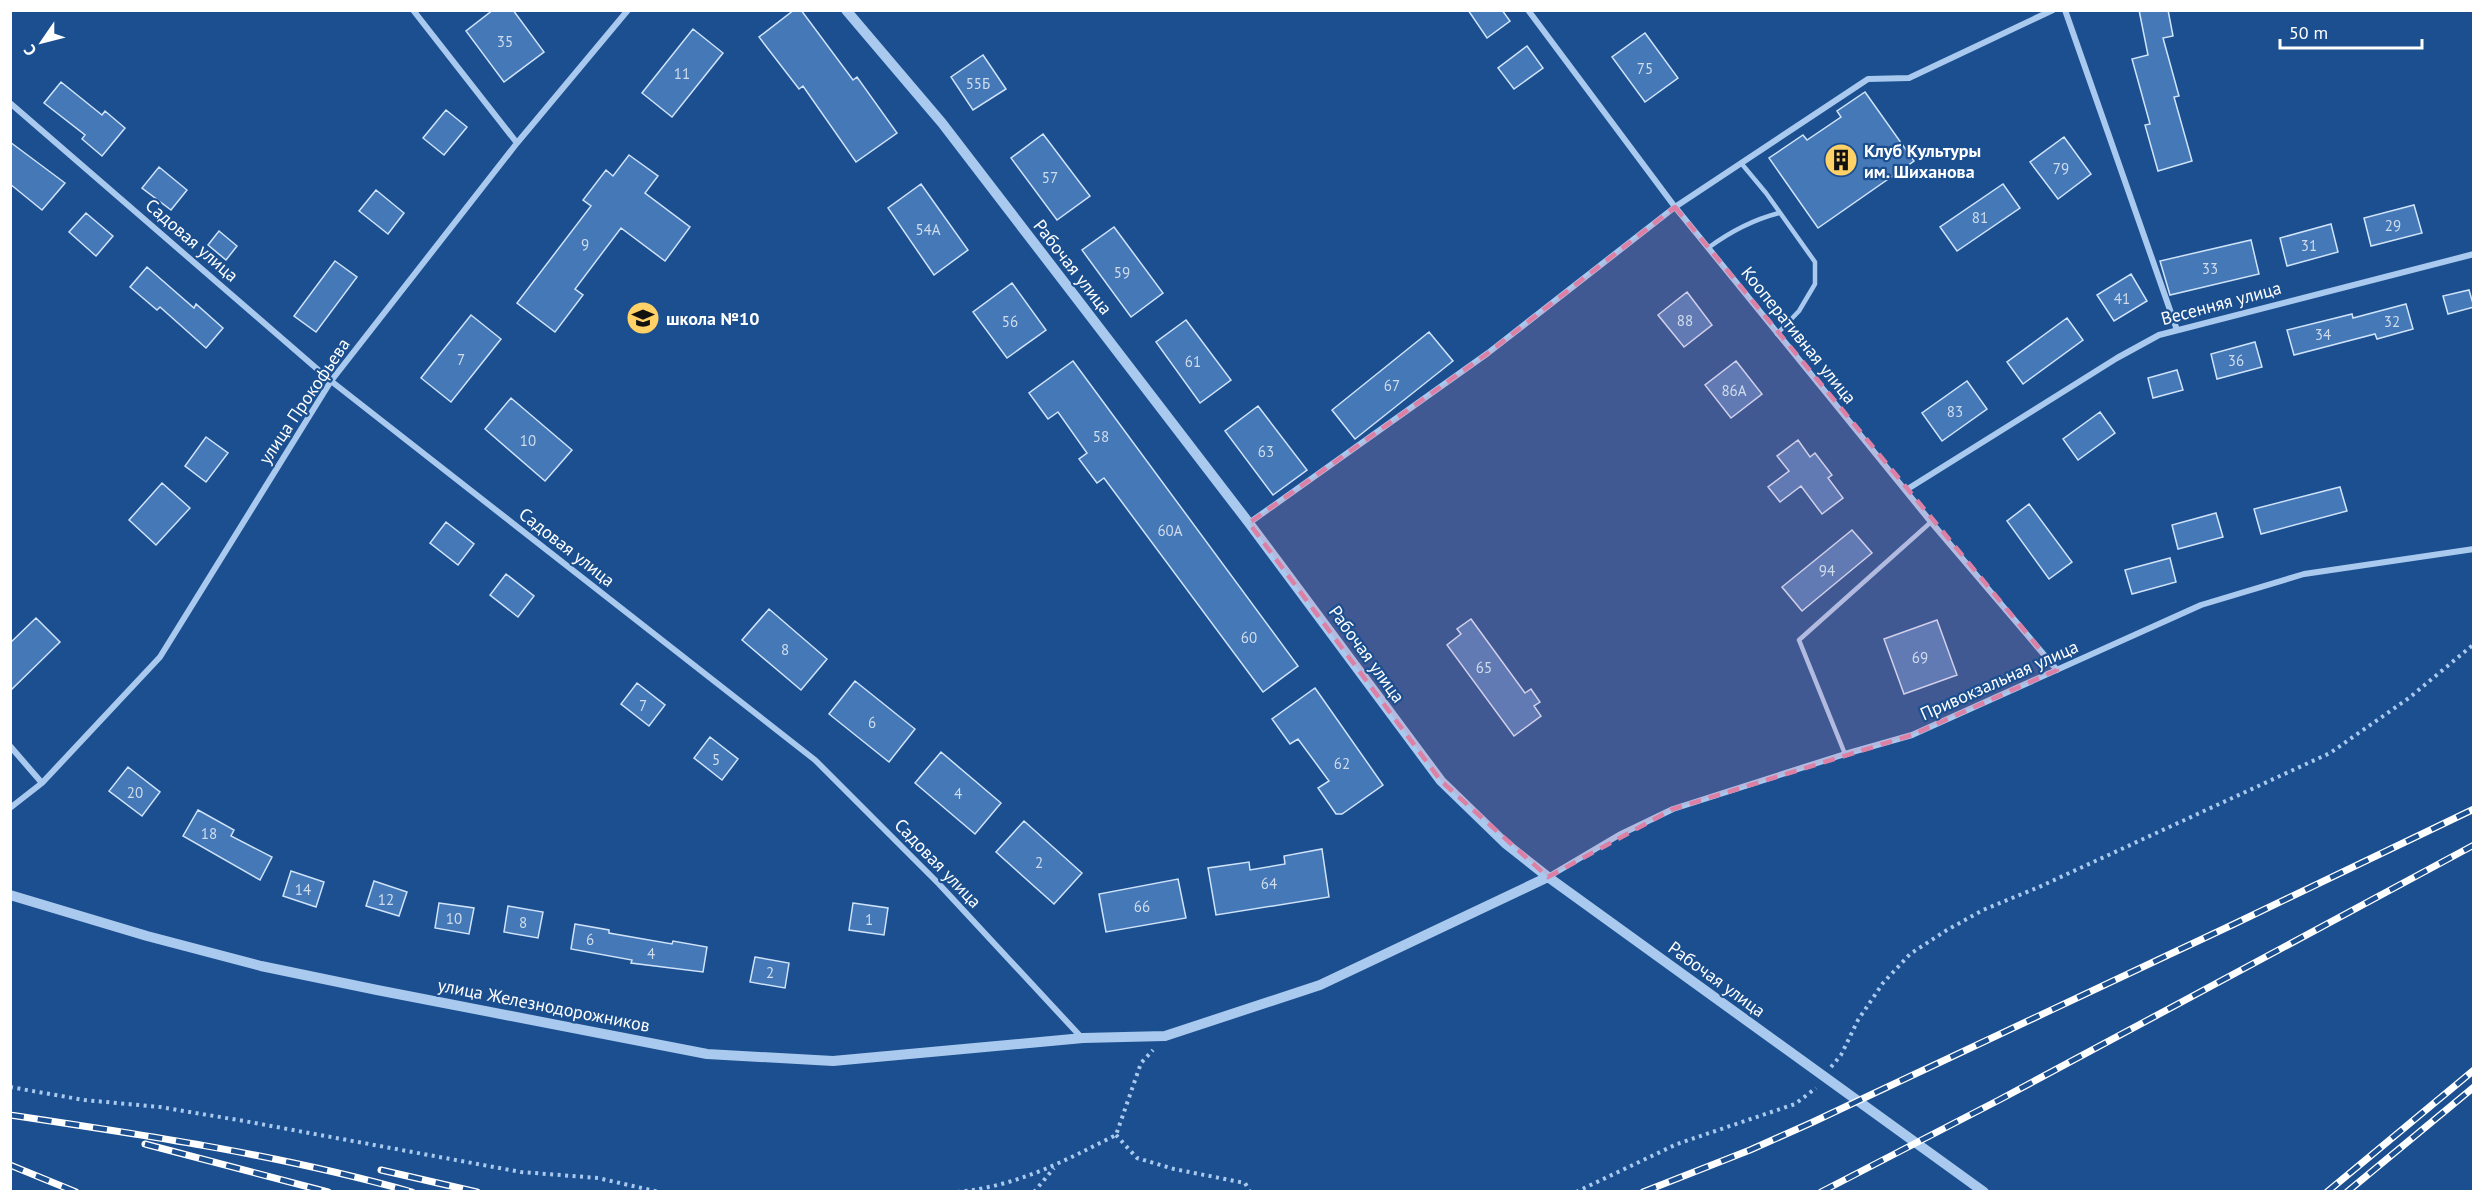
<svg xmlns="http://www.w3.org/2000/svg" width="2484" height="1202" viewBox="0 0 2484 1202" font-family="'PT Sans',sans-serif">
  <style>
    .building { fill: #4478b7; stroke: #cfe3fa; stroke-width: 1.5 }
    .lines { fill: none; stroke-linecap: round; stroke-linejoin: round }
    .path { stroke: #a9c9ee; stroke-width: 4; stroke-dasharray: 3 4.5; stroke-linecap: butt }
    .service { stroke: #a9c9ee; stroke-width: 4.5 }
    .minor { stroke: #a9c9ee; stroke-width: 6 }
    .tertiary { stroke: #a9c9ee; stroke-width: 10 }
    .rail-casing { stroke: #fff; stroke-width: 7 }
    .rail { stroke: #1b4f8f; stroke-width: 4.5; stroke-dasharray: 14; stroke-linecap: butt }
    .marked { fill: #dd80a5; fill-opacity: 0.2; stroke: #dd80a5; stroke-width: 4.5; stroke-dasharray: 12 8; stroke-linejoin: round }
    .labels { text-anchor: middle; dominant-baseline: central; stroke-width: 4.5; stroke-linejoin: round; paint-order: stroke }
    .number-label { font-size: 15px; fill: #d0dded }
    .poi-label { font-size: 18px; font-weight: bold; fill: #fff; stroke: #1b4f8f; text-anchor: start }
    .street-label { font-size: 18px; fill: #fff; stroke: #1b4f8f }
  </style>
  <rect width="100%" height="100%" fill="#1b4f8f"/>
  <path class="building" d="M493,10h20l31,42 -40,30 -38,-51z
    M794,10h7l52,70 4,-3 40,56 -41,29 -53,-76 -4,3 -40,-52z
    M1468,10h34l8,11 -23,17z
    M2139,10h29l5,26 -10,2 16,58 -5,1 18,64 -34,10 -13,-46 5,-1 -18,-65 16,-4z
    M693,29l30,24 -51,64 -30,-24z
    M1645,33l33,45 -33,24 -33,-45z
    M1527,46l16,22 -29,21 -16,-21z
    M983,55l23,34 -33,21 -22,-33z
    M61,82l41,33 3,-4 20,17 -23,28 -20,-17 3,-4 -41,-32z
    M1865,92l49,69 -96,67 -49,-70 34,-23 4,5 34,-23 -4,-6z
    M446,110l21,17 -23,28 -21,-17z
    M1043,134l47,62 -33,24 -46,-62z
    M2064,137l27,37 -33,25 -28,-37z
    M10,142l55,41 -23,27 -32,-26z
    M629,155l29,21 -13,17 45,34 -25,34 -44,-33 -46,61 8,6 -28,37 -38,-29 74,-97 -8,-6 23,-30 7,6z
    M159,167l28,23 -16,20 -29,-22z
    M921,184l47,66 -34,25 -46,-67z
    M2003,184l17,24 -63,43 -17,-24z
    M376,190l28,23 -16,21 -29,-23z
    M2414,205l8,28 -51,13 -7,-28z
    M86,213l27,23 -17,20 -27,-24z
    M2331,224l7,28 -51,14 -7,-28z
    M1114,227l49,66 -32,24 -49,-67z
    M219,231l18,15 -11,14 -18,-15z
    M2251,240l8,34 -89,21 -10,-34z
    M335,261l22,16 -41,55 -22,-16z
    M147,267l47,41 2,-4 27,24 -17,20 -46,-41 -3,3 -27,-23z
    M2131,274l16,27 -33,20 -17,-26z
    M1012,283l34,47 -39,28 -34,-46z
    M2469,290l5,17 -26,7 -5,-18z
    M1687,292l25,33 -28,22 -26,-32z
    M2406,304l7,25 -36,10 -2,-5 -81,21 -7,-25 65,-16 1,4z
    M471,315l30,24 -50,63 -30,-24z
    M2067,318l16,22 -60,44 -16,-22z
    M1186,320l45,60 -31,23 -44,-61z
    M1429,332l24,29 -98,78 -23,-29z
    M2255,342l7,25 -45,12 -6,-25z
    M1073,361l225,305 -35,26 -159,-214 -7,5 -18,-24 8,-6 -29,-41 -10,7 -19,-26z
    M1736,361l26,33 -31,24 -26,-33z
    M2177,370l6,20 -30,8 -5,-20z
    M1967,381l20,28 -45,32 -20,-28z
    M511,398l61,52 -27,31 -60,-52z
    M1258,406l49,64 -34,25 -48,-64z
    M2100,412l15,21 -37,27 -15,-21z
    M206,437l22,16 -22,29 -21,-16z
    M1798,440l12,17 5,-4 17,22 -4,3 15,20 -21,16 -21,-28 -21,16 -12,-15 21,-16 -12,-15z
    M162,483l28,25 -34,37 -27,-25z
    M2340,487l7,24 -86,23 -7,-25z
    M2029,504l43,58 -23,17 -42,-58z
    M2216,513l7,24 -45,12 -6,-24z
    M446,522l28,22 -16,21 -28,-22z
    M1852,530l20,23 -70,58 -20,-24z
    M2170,558l6,24 -44,12 -7,-24z
    M506,574l28,22 -16,21 -28,-22z
    M769,609l58,50 -26,31 -59,-50z
    M36,618l24,24 -50,49v-48z
    M1471,619l54,74 6,-4 9,13 -6,4 7,10 -27,20 -67,-91 14,-11 -4,-5z
    M1937,620l20,55 -53,19 -20,-55z
    M855,681l60,48 -26,33 -60,-48z
    M637,683l28,22 -16,21 -28,-22z
    M1315,688l68,97 -41,29h-6l-18,-26 11,-7 -31,-42 -8,5 -18,-25z
    M710,737l28,22 -16,21 -28,-22z
    M941,752l60,51 -26,31 -60,-51z
    M128,767l32,25 -18,24 -33,-25z
    M198,810l36,20 -3,6 41,21 -12,23 -77,-44z
    M1024,821l58,52 -28,31 -58,-52z
    M1322,849l7,48 -113,18 -8,-47 41,-6 1,8 35,-6 -1,-8z
    M291,871l33,11 -8,25 -33,-11z
    M1178,879l8,39 -80,14 -7,-38z
    M374,881l33,11 -8,24 -33,-10z
    M439,903l35,5 -5,26 -34,-6z
    M853,903l35,5 -4,27 -35,-5z
    M508,906l35,6 -5,26 -34,-6z
    M575,924l34,6v3l63,11 1,-3 34,6 -4,25 -72,-9 1,-3 -61,-11z
    M755,957l34,6 -4,25 -35,-6z"/>
  <g class="lines">
    <path class="path" d="M1831,1067l10,-12 17,-35 25,-37 27,-29 37,-24 36,-20 56,-23 291,-134 79,-55 65,-54
      M10,1087l74,13 76,7 84,14 277,51 77,6 61,14
      M1116,1135l21,23 37,11 71,14 5,9
      M957,1192c61,-6 105,-30 159,-57l25,-72 12,-13
      M1034,1192l20,-24
      M1576,1192l101,-48 118,-40 21,-16"/>
    <path class="service" d="M1741,163l25,30 49,69v22l-16,27 -22,23
      M1708,248c23,-17 44,-28 71,-35
      M1845,754l-46,-114 132,-118"/>
    <path class="minor" d="M413,10l104,133
      M1528,10l147,197 256,315 126,148
      M2065,10l112,320
      M10,103l321,278 484,379 124,124 143,154
      M1906,490l211,-132 42,-23 315,-81
      M1249,523l239,-170 187,-146 193,-128 41,-1 144,-68
      M10,746l32,37
      M10,808l32,-25 118,-126 171,-276 186,-238 111,-133
      M1548,877l71,-42 54,-26 172,-55 67,-19 289,-130 103,-31 170,-25"/>
    <path class="tertiary" d="M846,10l96,113 307,400 192,258 64,62 43,34 436,315
      M10,895l137,41 114,30 116,24 330,64 126,7 250,-23 82,-2 155,-51 228,-108"/>
    <g class="rail-casing">
      <path id="rail" d="M10,1115c135,20 271,40 402,77
        M145,1144l183,48
        M10,1165l66,27
        M381,1170l96,22
        M1643,1192l107,-42 63,-28 419,-197 242,-116
        M1821,1192l178,-92 475,-255
        M2327,1192l147,-122
        M2347,1192l127,-105"/>
    </g>
    <use href="#rail" class="rail"/>
  </g>
  <path class="marked" d="M1675,207l382,463 -145,65 -239,74 -125,68 -107,-96 -192,-258 239,-170z"/>
  <defs>
    <g id="building-disc" transform="scale(1.725)"><circle r="9.5" fill="#ffd166" stroke="#1b4f8f"/><path d="M-4-6H4V6H1V3H-1V6H-4ZM-2.5-4.3h1.7v1.8h-1.7ZM.8-4.3h1.7v1.8H.8ZM-2.5-1h1.7V.8h-1.7ZM.8-1h1.7V.8H.8Z" fill="#111"/></g>
    <g id="school-disc" transform="scale(1.725)"><circle r="9.5" fill="#ffd166" stroke="#1b4f8f"/><path d="M0-5L7-2L0 1L-7-2ZM-4 1L0 2.5L4 1V4Q0 6-4 4Z" fill="#111"/></g>
  </defs>
  <g fill-rule="evenodd">
    <use href="#building-disc" x="1841" y="160"/>
    <use href="#school-disc" x="643" y="318"/>
  </g>
  <g class="labels">
    <g class="number-label">
      <text x="505" y="41">35</text>
      <text x="1645" y="68">75</text>
      <text x="682" y="73">11</text>
      <text x="978" y="83">55Б</text>
      <text x="2061" y="168">79</text>
      <text x="1050" y="177">57</text>
      <text x="1980" y="217">81</text>
      <text x="2393" y="225">29</text>
      <text x="928" y="229">54А</text>
      <text x="585" y="244">9</text>
      <text x="2309" y="245">31</text>
      <text x="2210" y="268">33</text>
      <text x="1122" y="272">59</text>
      <text x="2122" y="298">41</text>
      <text x="1685" y="320">88</text>
      <text x="1010" y="321">56</text>
      <text x="2392" y="321">32</text>
      <text x="2323" y="334">34</text>
      <text x="461" y="359">7</text>
      <text x="2236" y="360">36</text>
      <text x="1193" y="361">61</text>
      <text x="1392" y="385">67</text>
      <text x="1734" y="390">86А</text>
      <text x="1955" y="411">83</text>
      <text x="1101" y="436">58</text>
      <text x="528" y="440">10</text>
      <text x="1266" y="451">63</text>
      <text x="1170" y="530">60А</text>
      <text x="1827" y="570">94</text>
      <text x="1249" y="637">60</text>
      <text x="785" y="649">8</text>
      <text x="1920" y="657">69</text>
      <text x="1484" y="667">65</text>
      <text x="643" y="705">7</text>
      <text x="872" y="722">6</text>
      <text x="716" y="759">5</text>
      <text x="1342" y="763">62</text>
      <text x="135" y="792">20</text>
      <text x="958" y="793">4</text>
      <text x="209" y="833">18</text>
      <text x="1039" y="862">2</text>
      <text x="1269" y="883">64</text>
      <text x="303" y="889">14</text>
      <text x="386" y="899">12</text>
      <text x="1142" y="906">66</text>
      <text x="454" y="918">10</text>
      <text x="869" y="919">1</text>
      <text x="523" y="922">8</text>
      <text x="590" y="939">6</text>
      <text x="651" y="953">4</text>
      <text x="770" y="972">2</text>
    </g>
    <g class="poi-label">
      <text x="1864" y="150">Клуб Культуры<tspan x="1864" dy="21">им. Шиханова</tspan></text>
      <text x="666" y="318">школа №10</text>
    </g>
    <g class="street-label">
      <text transform="translate(192 240) rotate(41)">Садовая улица</text>
      <text transform="translate(1073 267) rotate(52)">Рабочая улица</text>
      <text transform="translate(2221 303) rotate(-15)">Весенняя улица</text>
      <text transform="translate(1799 335) rotate(51)">Кооперативная улица</text>
      <text transform="translate(304 401) rotate(-56)">улица Прокофьева</text>
      <text transform="translate(567 547) rotate(38)">Садовая улица</text>
      <text transform="translate(1367 654) rotate(54)">Рабочая улица</text>
      <text transform="translate(1999 680) rotate(-24)">Привокзальная улица</text>
      <text transform="translate(938 863) rotate(46)">Садовая улица</text>
      <text transform="translate(1717 979) rotate(36)">Рабочая улица</text>
      <text transform="translate(544 1005) rotate(11)">улица Железнодорожников</text>
    </g>
  </g>
  <rect width="2484" height="1202" fill="none" stroke="#ffffff" stroke-width="24"/>
  <g transform="translate(42 42) rotate(235)" stroke="#1b4f8f" stroke-width="4.5" paint-order="stroke">
  <path d="M0-4.5L10 22L0 15L-10 22Z" fill="#ffffff"/>
  <text y="-9" font-size="16" font-weight="bold" text-anchor="middle" fill="#ffffff">С</text>
  </g>
  <path d="M2280 39v9h142v-9" fill="none" stroke="#ffffff" stroke-width="3"/>
  <text x="2289" y="39" font-size="18" fill="#ffffff" stroke="#1b4f8f" stroke-width="4.5" paint-order="stroke">50 m</text>
</svg>
